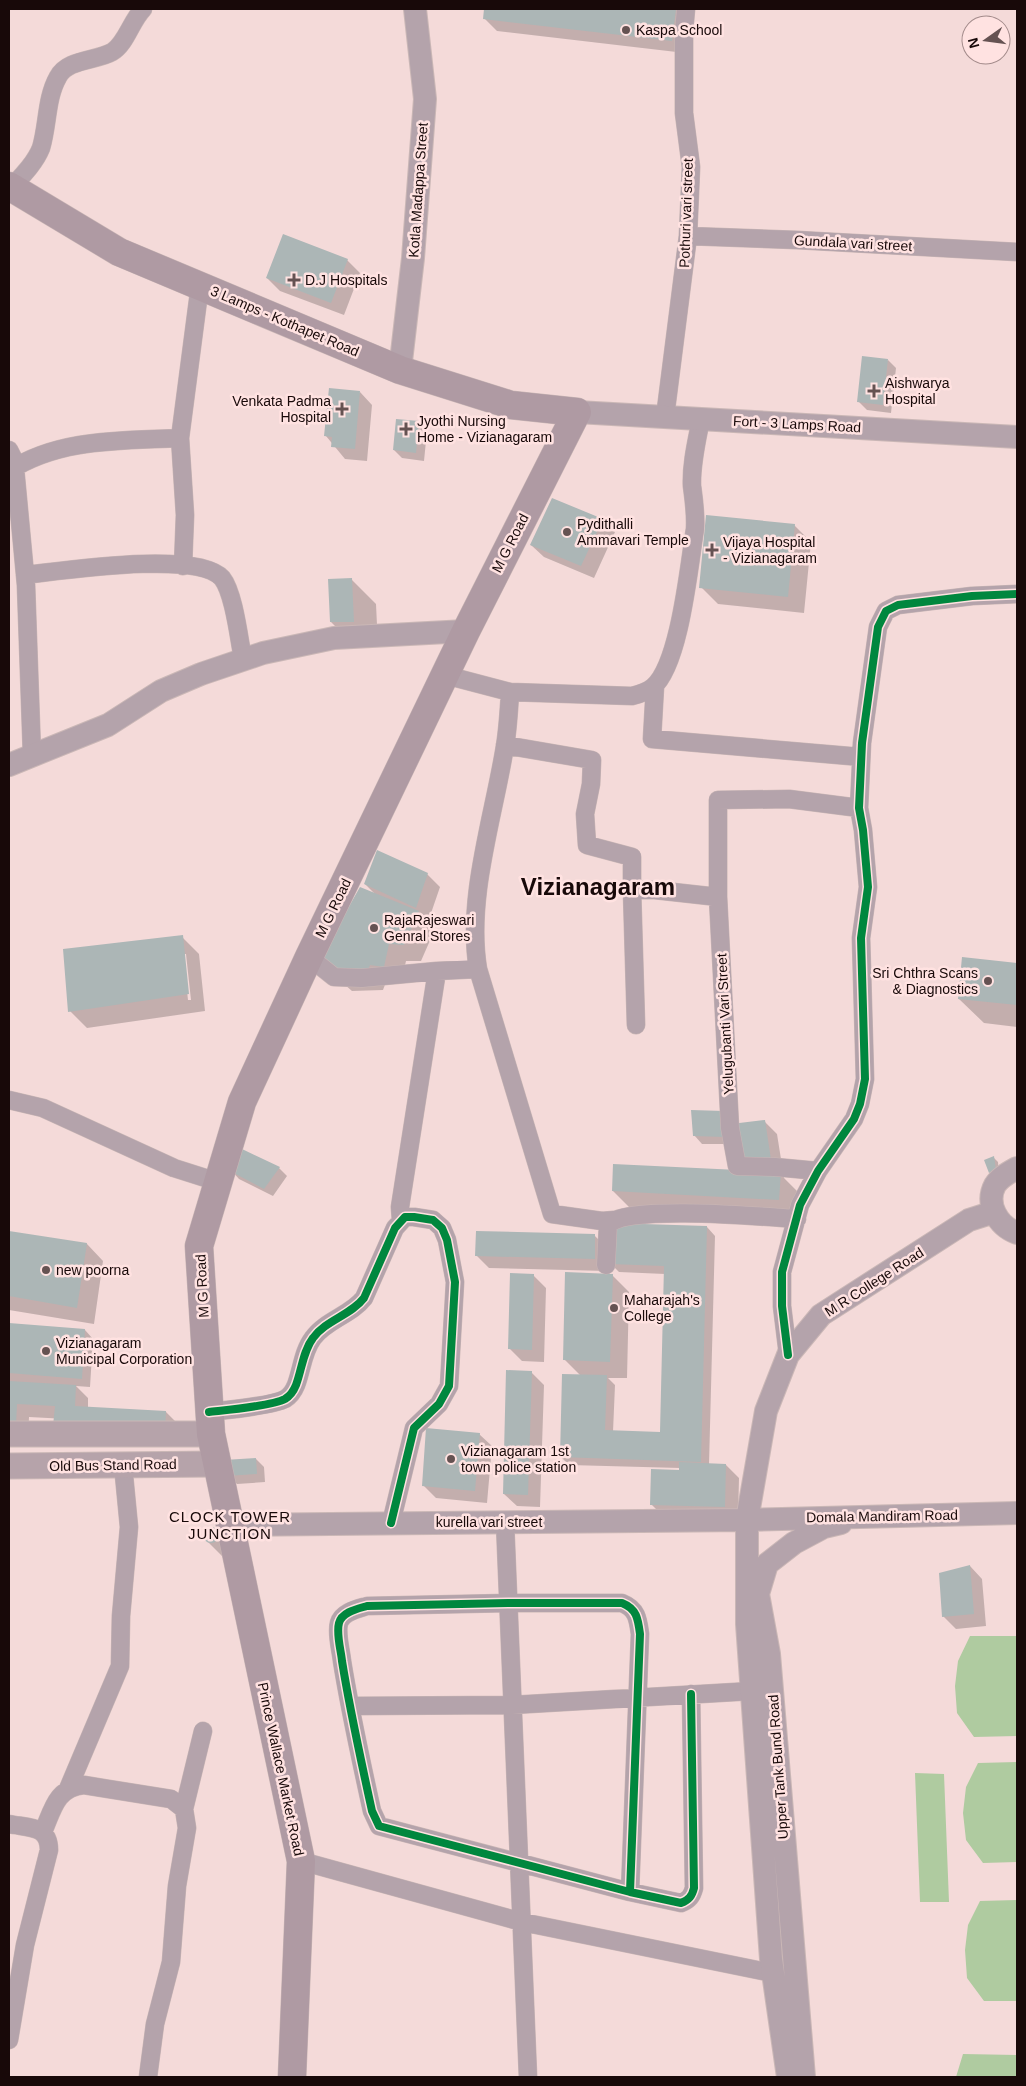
<svg xmlns="http://www.w3.org/2000/svg" width="1026" height="2086" viewBox="0 0 1026 2086" font-family="Arial,sans-serif">
  <style>
    .water { fill: #afcba0 }
    .shadow { fill: #0003; fill-rule: evenodd }
    .building { fill: #acb6b6 }
    .lines { fill: none; stroke-linecap: round; stroke-linejoin: round }
    .minor-casing { stroke: #cab7b6; stroke-width: 19 }
    .tertiary-casing { stroke: #cab7b6; stroke-width: 24 }
    .secondary-casing { stroke: #cab7b6; stroke-width: 27 }
    .primary-casing { stroke: #cab7b6; stroke-width: 29 }
    .minor { stroke: #b4a3ab; stroke-width: 18 }
    .tertiary { stroke: #b4a3ab; stroke-width: 22 }
    .secondary { stroke: #b6a3aa; stroke-width: 25 }
    .primary { stroke: #af9aa3; stroke-width: 28 }
    .cycleway-casing { stroke: #ffe2e1; stroke-width: 11 }
    .cycleway { stroke: #00873e; stroke-width: 8 }
    .poi-dot { fill: #655252; stroke: #ffe2e1; stroke-width: 2 }
    .labels { text-anchor: middle; dominant-baseline: central; stroke-width: 5; stroke-linejoin: round; paint-order: stroke }
    .poi-label { font-size: 14px; fill: #180909; stroke: #ffe2e1; text-anchor: start }
    .street-label { font-size: 14px; fill: #180909; stroke: #ffe2e1 }
    .neighbourhood-label { font-size: 15px; letter-spacing: 1px; fill: #180909; stroke: #ffe2e1 }
    .town-label { font-size: 24px; font-weight: bold; fill: #180909; stroke: #ffe2e1 }
  </style>
  <rect width="100%" height="100%" fill="#f4dad9"/>
  <path class="water" d="M970,1636h47v100l-43,1 -17,-24 -2,-27 3,-25z
    M1017,1762v100l-34,1 -17,-23 -3,-27 3,-26 12,-24z
    M915,1773l29,1 5,128h-29z
    M1017,1900v101h-33l-17,-23 -2,-28 3,-25 12,-24z
    M963,2054l54,1v22h-61z"/>
  <path class="shadow" d="M485,9h205l-5,44 -188,-22 -13,-13z
    M347,260l13,13 -16,42 -64,-24 -13,-13z
    M888,360l8,8 -5,45 -24,-3 -8,-8z
    M360,392l12,13 -5,56 -22,-2 -19,-23z
    M419,422l8,9 -3,30 -22,-3 -8,-8z
    M603,520l12,12 -21,46 -50,-21 -13,-12z
    M794,525l17,17 -7,71 -86,-9 -17,-17z
    M351,579l25,25 2,42 -22,1 -25,-25z
    M427,874l13,13 -11,32 -6,-2 12,12 -14,32h-15l-5,22 -15,-1 -3,8 -31,1 -16,-14 41,-81 -12,-12z
    M182,937l17,17 6,57 -118,17 -17,-17zM183,954h3l5,46h-3z
    M963,959l54,5v63l-33,-4 -25,-24z
    M764,1121l13,13 7,44 13,13 -1,25 -166,-8 -17,-17 138,-19 -18,-28h-31l-8,-9 38,-10z
    M242,1150l37,18 8,8 -14,20 -34,-17 -8,-9z
    M994,1158l4,4 1,12 -5,2 -4,-4z
    M707,1227l8,9 -6,229h17l13,13 -1,41 -74,-2 -13,-13 29,-32v-4l-111,-3 -8,-8 20,-81 -16,-16 47,-85 17,17 -2,86h-19l7,7 -2,47 48,1 4,-159 -46,-2 -8,-8z
    M9,1232l78,12 16,17 -9,63 -85,-14z
    M594,1235l13,13v23l-118,-3 -13,-13z
    M533,1275l13,13 -2,74 -22,-1 -13,-13z
    M9,1324l76,6 8,9 -3,48 -14,-1 12,12v10l78,4 13,13 -150,-8 -1,20 -19,-1z
    M531,1372l13,13 -4,122 -23,-1 -13,-12z
    M479,1434l13,12 -5,57 -51,-5 -13,-13z
    M256,1459l8,8 1,15 -28,2 -9,-8z
    M208,1528h5l23,22 -11,9 -21,-21v-4z
    M970,1566l12,13 4,47 -30,3 -13,-13z"/>
  <path class="building" d="M484,9h192l-4,32 -189,-22z
    M283,234l65,25 -17,44 -65,-25z
    M862,356l26,3 -5,46 -26,-3z
    M329,388l31,3 -5,58 -24,-2 1,-10 -8,-1z
    M396,419l23,2 -3,32 -23,-3z
    M552,498l51,21 -22,47 -51,-21z
    M706,515l89,9 -7,73 -89,-9z
    M352,578l2,44h-24l-2,-43z
    M377,850l51,23 -12,35 -52,-24z
    M360,887l59,24 -15,34 -15,-1 -5,23 -14,-2 -3,8 -34,2 -15,-14z
    M183,935l6,59 -121,18 -5,-63z
    M962,957l55,6v42l-59,-6z
    M691,1110l33,1 1,26 -32,-1z
    M765,1120l7,46 -31,-2 -10,-40z
    M242,1149l38,18 -16,22 -34,-18z
    M994,1156l2,14 -7,3 -5,-13z
    M613,1164l168,8 -2,28 -167,-9z
    M611,1223l96,3 -6,236 -141,-5 2,-83 45,1 -2,55 55,2 4,-166 -54,-2z
    M9,1231l78,12 -10,65 -68,-12z
    M476,1231l119,3v25l-120,-3z
    M565,1272l48,2 -3,88 -47,-2z
    M510,1273l24,1 -2,76 -24,-1z
    M9,1323l76,6 -3,50 -73,-6z
    M506,1370l26,1 -4,124 -25,-1z
    M9,1381l67,4 -1,21 91,5 -1,22 -112,-7 2,-20 -38,-2 -1,21 -7,-1z
    M426,1428l54,5 -5,58 -53,-5z
    M256,1458l1,16 -30,2 -3,-16z
    M679,1462l47,2 -1,43 -75,-2 1,-36 28,1z
    M203 1535a8 8 0 1 1 16 0a8 8 0 1 1-16 0Z
    M970,1565l4,49 -32,3 -3,-44z"/>
  <g class="lines">
    <g class="minor-casing">
      <path id="minor" d="M11,188c11,-12 24,-25 30,-40 7,-23 5,-50 17,-71 9,-18 38,-16 54,-25 14,-8 19,-31 31,-43
        M688,236l109,4 220,12
        M665,417l23,-181 3,-69 -7,-54v-82l2,-22
        M9,450l4,8 2,10 11,117 6,171
        M9,471c50,-33 113,-30 171,-33
        M183,566l2,-51 -5,-77 20,-153
        M25,575c37,-4 172,-25 197,3 12,15 17,61 21,81
        M445,675l65,17 122,4c8,-2 15,-4 21,-9 27,-23 36,-122 42,-158 1,-15 -1,-28 -3,-43 -1,-22 5,-46 9,-67
        M655,686l-3,53 209,18
        M510,692c-1,18 -2,36 -5,54 -11,70 -39,152 -27,223l74,245 50,7 12,-1
        M505,745l87,15 -1,24 -6,30 2,31 45,12v33
        M309,957l25,20 28,1 75,-7
        M636,1025l-4,-135h23l63,7
        M9,1100l34,8 131,60 44,14
        M818,1171l-43,-4 -38,-1 -7,-38 -12,-231v-97l71,-1 70,9
        M401,1220l-1,-13 37,-236 41,-2
        M606,1265l2,-40c15,-21 159,-8 189,-6
        M788,1355l-6,-49v-34l18,-67 18,-34 36,-52 6,-15 5,-25 -4,-141 7,-51 -5,-57 -4,-22 3,-65 16,-116 8,-16 12,-6 74,-9 45,-2
        M209,1412c17,-2 63,-6 76,-13 5,-3 9,-9 11,-14 6,-16 7,-34 17,-47 13,-18 38,-23 51,-40l31,-70 10,-11h9l19,3 9,8 5,12 8,42 -6,104 -10,18 -25,24 -23,95
        M505,1522l23,555
        M350,1706l162,-1 240,-14
        M68,1789l52,-123 1,-50 8,-89 -6,-62
        M184,1809l19,-78
        M9,1824c19,4 40,1 40,26l-24,95 -16,95
        M43,1832c10,-23 13,-44 41,-47l87,14 13,10 3,19 -10,58 -6,76 -16,62 -7,53
        M301,1861l221,61 250,51
        M630,1892l10,-258c-2,-15 -3,-25 -18,-31h-114l-141,3c-10,3 -25,6 -28,17 -3,11 2,27 3,38 8,50 19,100 30,150l7,15 251,66 51,11c8,-3 11,-7 13,-15l-3,-194"/>
    </g>
    <g class="tertiary-casing">
      <path id="tertiary" d="M400,370l13,-112 12,-159 -10,-90
        M577,412l440,25
        M9,765l99,-40 53,-34 40,-17 62,-21 71,-15 132,-7
        M1017,1168c-7,4 -17,9 -22,17 -10,19 3,41 22,48
        M230,1525l517,-5 270,-7
        M788,2077l-17,-118 -24,-335v-104l19,-109 22,-56 33,-40 148,-95 25,-8
        M804,2077l-35,-423 -11,-60 9,-30 27,-21 30,-16 17,-4"/>
    </g>
    <g class="secondary-casing">
      <path id="secondary" d="M9,1434h202
        M9,1466l208,-2"/>
    </g>
    <g class="primary-casing">
      <path id="primary" d="M9,186l110,66 281,118 111,35 66,7 -111,219 -157,326 -67,145 -43,144 12,188 90,427 -9,216"/>
    </g>
    <use href="#minor" class="minor"/>
    <use href="#tertiary" class="tertiary"/>
    <use href="#secondary" class="secondary"/>
    <use href="#primary" class="primary"/>
    <g class="cycleway-casing">
      <path id="cycleway" d="M788,1355l-6,-49v-34l18,-67 18,-34 36,-52 6,-15 5,-25 -4,-141 7,-51 -5,-57 -4,-22 3,-65 16,-116 8,-16 12,-6 74,-9 45,-2
        M209,1412c17,-2 63,-6 76,-13 5,-3 9,-9 11,-14 6,-16 7,-34 17,-47 13,-18 38,-23 51,-40l31,-70 10,-11h9l19,3 9,8 5,12 8,42 -6,104 -10,18 -25,24 -23,95
        M630,1892l10,-258c-2,-15 -3,-25 -18,-31h-114l-141,3c-10,3 -25,6 -28,17 -3,11 2,27 3,38 8,50 19,100 30,150l7,15 251,66 51,11c8,-3 11,-7 13,-15l-3,-194"/>
    </g>
    <use href="#cycleway" class="cycleway"/>
  </g>
  <g class="poi-dot">
    <circle cx="626" cy="30" r="5"/>
    <path d="M291.5 272.5h5v5h5v5h-5v5h-5v-5h-5v-5h5z"/>
    <path d="M871.5 383.5h5v5h5v5h-5v5h-5v-5h-5v-5h5z"/>
    <path d="M339.5 401.5h5v5h5v5h-5v5h-5v-5h-5v-5h5z"/>
    <path d="M403.5 421.5h5v5h5v5h-5v5h-5v-5h-5v-5h5z"/>
    <circle cx="567" cy="532" r="5"/>
    <path d="M709.5 542.5h5v5h5v5h-5v5h-5v-5h-5v-5h5z"/>
    <circle cx="374" cy="928" r="5"/>
    <circle cx="988" cy="981" r="5"/>
    <circle cx="46" cy="1270" r="5"/>
    <circle cx="614" cy="1308" r="5"/>
    <circle cx="46" cy="1351" r="5"/>
    <circle cx="451" cy="1459" r="5"/>
  </g>
  <g class="labels">
    <g class="poi-label">
      <text x="636" y="30">Kaspa School</text>
      <text x="305" y="280">D.J Hospitals</text>
      <text x="885" y="383">Aishwarya<tspan x="885" dy="16">Hospital</tspan></text>
      <text x="331" y="401" text-anchor="end">Venkata Padma<tspan x="331" dy="16">Hospital</tspan></text>
      <text x="417" y="421">Jyothi Nursing<tspan x="417" dy="16">Home - Vizianagaram</tspan></text>
      <text x="577" y="524">Pydithalli<tspan x="577" dy="16">Ammavari Temple</tspan></text>
      <text x="723" y="542">Vijaya Hospital<tspan x="723" dy="16">- Vizianagaram</tspan></text>
      <text x="384" y="920">RajaRajeswari<tspan x="384" dy="16">Genral Stores</tspan></text>
      <text x="978" y="973" text-anchor="end">Sri Chthra Scans<tspan x="978" dy="16">&amp; Diagnostics</tspan></text>
      <text x="56" y="1270">new poorna</text>
      <text x="624" y="1300">Maharajah's<tspan x="624" dy="16">College</tspan></text>
      <text x="56" y="1343">Vizianagaram<tspan x="56" dy="16">Municipal Corporation</tspan></text>
      <text x="461" y="1451">Vizianagaram 1st<tspan x="461" dy="16">town police station</tspan></text>
    </g>
    <g class="street-label">
      <text transform="translate(418 190) rotate(-86)">Kotla Madappa Street</text>
      <text transform="translate(686 213) rotate(-88)">Pothuri vari street</text>
      <text transform="translate(853 243) rotate(3)">Gundala vari street</text>
      <text transform="translate(285 321) rotate(23)">3 Lamps - Kothapet Road</text>
      <text transform="translate(797 424) rotate(3)">Fort - 3 Lamps Road</text>
      <text transform="translate(510 543) rotate(-63)">M G Road</text>
      <text transform="translate(333 908) rotate(-64)">M G Road</text>
      <text transform="translate(725 1024) rotate(-93)">Yelugubanti Vari Street</text>
      <text transform="translate(874 1282) rotate(-33)">M R College Road</text>
      <text transform="translate(202 1286) rotate(-93)">M G Road</text>
      <text transform="translate(113 1465) rotate(-1)">Old Bus Stand Road</text>
      <text transform="translate(882 1516) rotate(-1)">Domala Mandiram Road</text>
      <text x="489" y="1522">kurella vari street</text>
      <text transform="translate(778 1767) rotate(-94)">Upper Tank Bund Road</text>
      <text transform="translate(281 1769) rotate(78)">Prince Wallace Market Road</text>
    </g>
    <g class="neighbourhood-label">
      <text x="230" y="1516">CLOCK TOWER<tspan x="230" dy="17">JUNCTION</tspan></text>
    </g>
    <g class="town-label">
      <text x="598" y="886">Vizianagaram</text>
    </g>
  </g>
  <rect width="1026" height="2086" fill="none" stroke="#180909" stroke-width="20"/>
  <g transform="translate(986 40) rotate(256)"><circle r="24" fill="#ffe2e1" stroke="#a38b8b"/>
  <path d="M0-4L9 19L0 12L-9 19Z" fill="#655252"/>
  <text y="-8" font-size="14" font-weight="bold" text-anchor="middle" fill="#180909">N</text>
  </g>
</svg>
